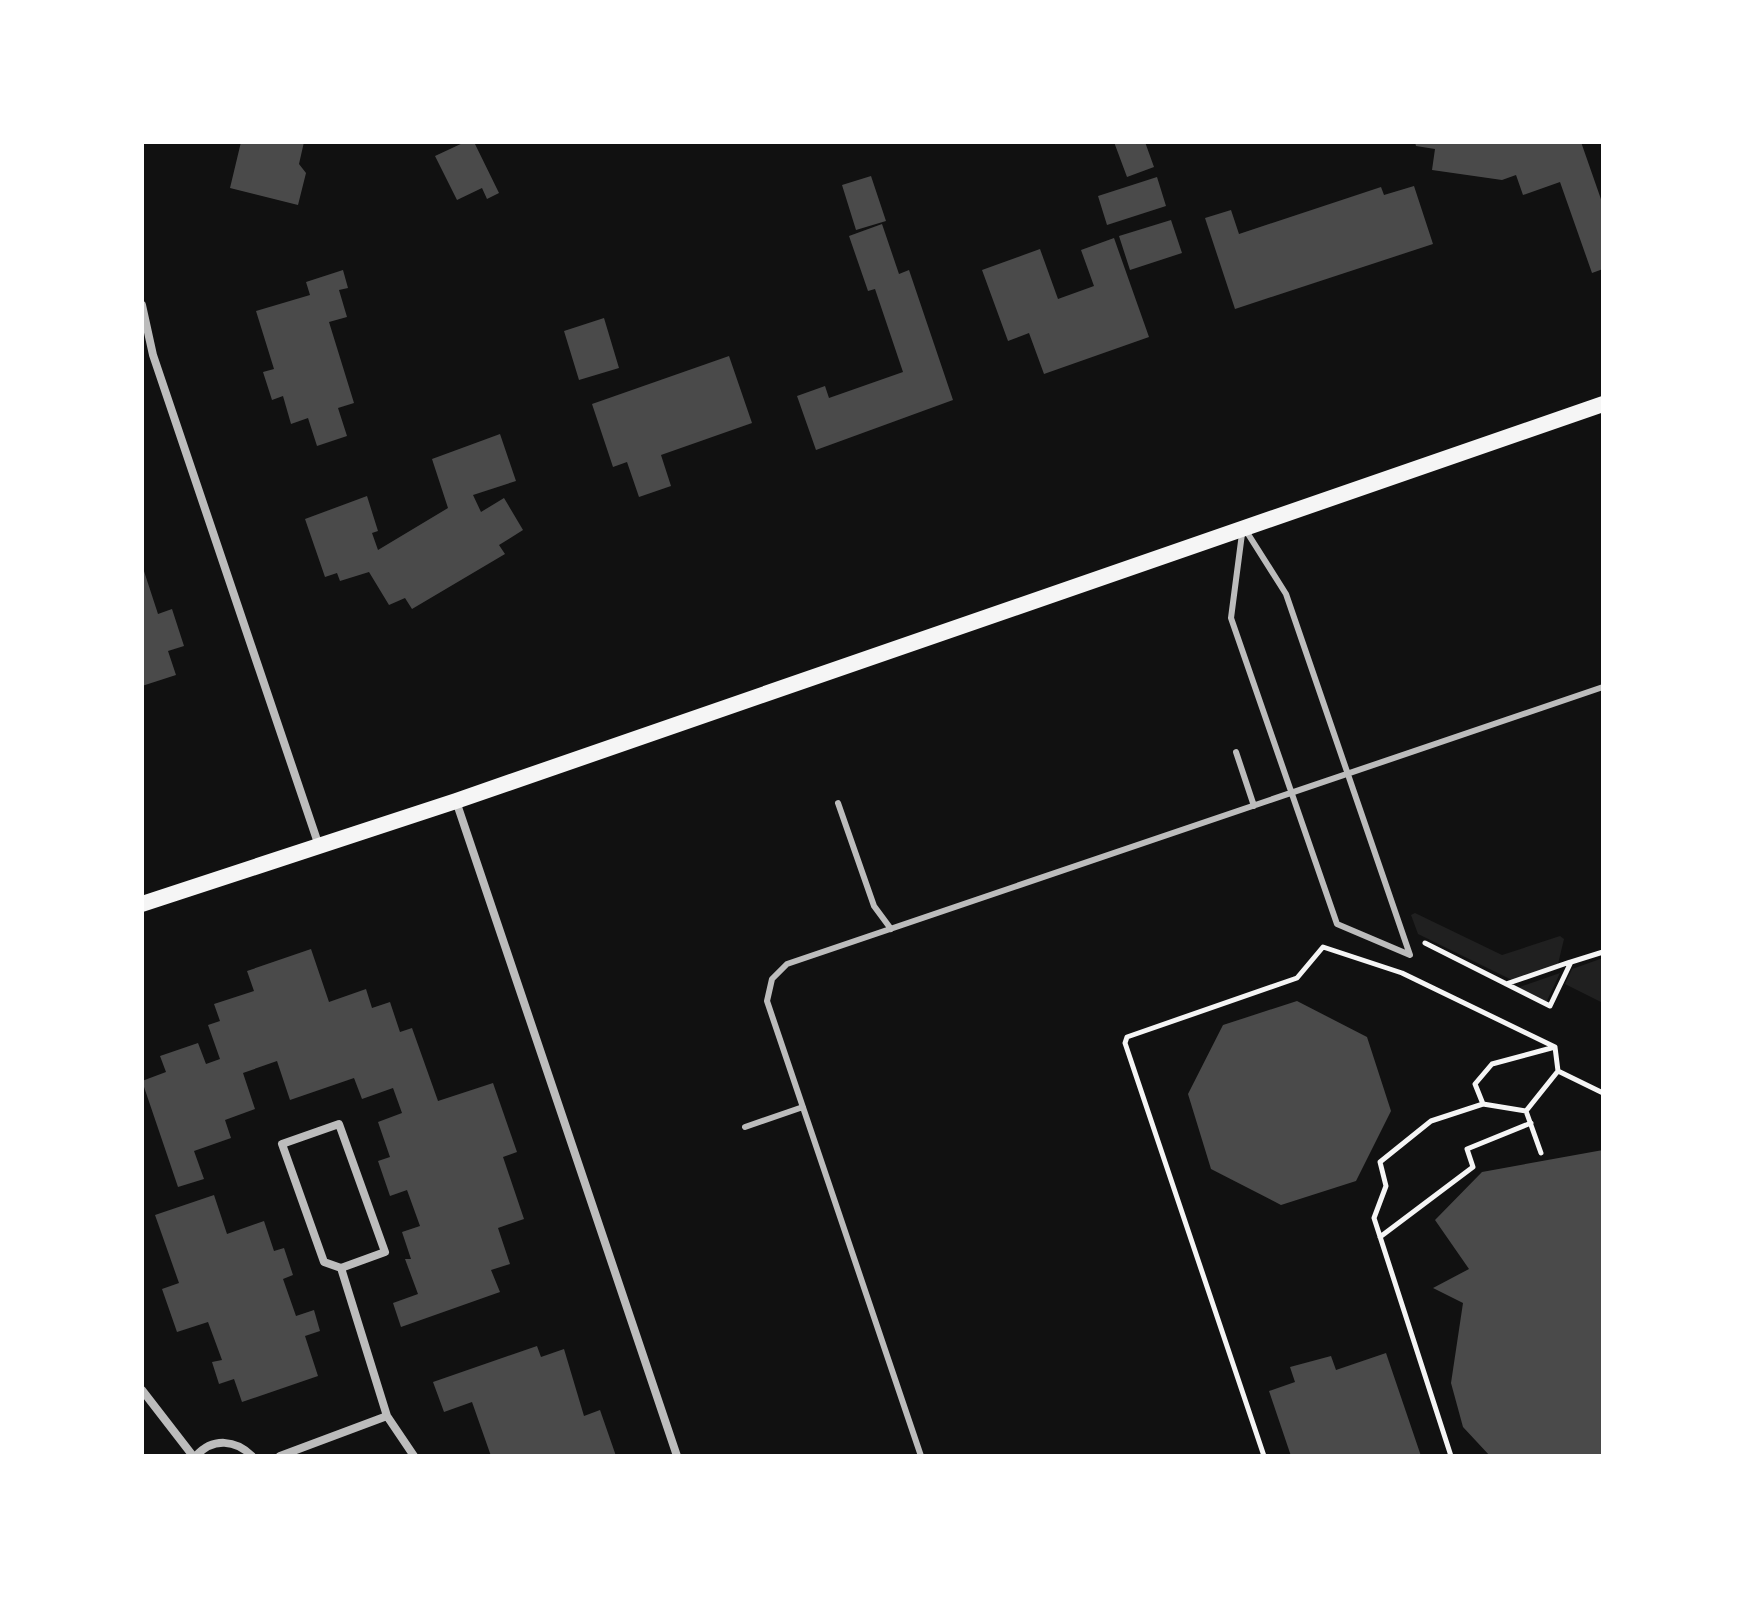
<svg xmlns="http://www.w3.org/2000/svg" width="1745" height="1598" viewBox="0 0 1745 1598" font-family="Figtree,sans-serif">
  <style>
    .green { fill: #202020 }
    .building { fill: #4a4a4a }
    .lines { fill: none; stroke-linecap: round; stroke-linejoin: round }
    .path { stroke: #f5f5f5; stroke-width: 5 }
    .service { stroke: #bcbcbc; stroke-width: 6 }
    .minor { stroke: #bcbcbc; stroke-width: 8 }
    .secondary { stroke: #f5f5f5; stroke-width: 16 }
  </style>
  <rect width="100%" height="100%" fill="#111"/>
  <path class="green" d="M1415,913l87,42 58,-19 4,3 -6,25 -46,16 -94,-46 -7,-19z
    M1603,958v45l-38,-19 7,-15z
    M1560,973l-15,32 -31,-16z"/>
  <path class="building" d="M241,142h63l-5,22 7,9 -8,32 -68,-17z
    M465,142h9l25,51 -12,6 -5,-11 -25,12 -22,-44z
    M1114,142h31l9,25 -27,10z
    M1415,142h166l22,63v64l-11,4 -32,-91 -37,13 -7,-20 -14,5 -70,-10 3,-21 -19,-3z
    M871,176l15,45 -30,9 -14,-45z
    M1157,177l9,29 -59,19 -9,-29z
    M1414,186l19,58 -198,65 -30,-91 26,-8 8,24 142,-47 3,8z
    M1171,220l11,33 -52,17 -11,-34z
    M882,224l17,50 10,-4 44,130 -137,50 -19,-54 28,-10 4,12 74,-26 -28,-83 -7,2 -19,-55z
    M1114,238l35,99 -105,37 -15,-41 -21,8 -26,-71 58,-21 18,50 36,-13 -13,-36z
    M343,270l5,18 -9,2 8,27 -18,5 25,81 -16,5 9,28 -30,10 -9,-28 -17,6 -8,-28 -11,4 -9,-28 11,-3 -18,-58 54,-16 -4,-13z
    M604,318l15,50 -40,12 -15,-49z
    M729,356l23,67 -91,32 10,31 -32,11 -12,-35 -14,5 -21,-63z
    M500,434l16,47 -43,14 8,17 23,-14 19,32 -24,15 6,9 -93,55 -7,-11 -16,7 -20,-33 -29,9 -3,-8 -12,4 -20,-58 62,-23 11,35 -6,2 6,17 70,-42 -16,-49z
    M142,565l16,49 14,-5 12,37 -16,5 8,24 -34,11z
    M311,949l18,53 37,-13 6,19 18,-6 10,30 12,-4 26,73 55,-18 24,69 -14,5 21,62 -26,9 12,36 -19,6 9,22 -99,35 -8,-24 25,-9 -13,-35h6l-9,-27 18,-6 -13,-36 -17,6 -12,-35 12,-4 -12,-35 24,-9 -9,-25 -31,11 -8,-21 -64,22 -13,-39 -34,12 12,36 -30,11 6,18 -37,13 10,28 -26,8 -36,-106 24,-9 -6,-16 38,-13 8,21 14,-5 -12,-34 12,-4 -6,-17 40,-13 -7,-20z
    M1297,1001l70,36 24,74 -35,70 -75,24 -70,-36 -23,-75 35,-69z
    M1603,1150v306h-113l-27,-29 -12,-44 12,-80 -30,-15 36,-19 -34,-49 47,-48z
    M214,1195l13,39 37,-13 10,30 10,-3 9,27 -10,4 13,37 18,-6 6,21 -15,5 13,40 -76,26 -8,-23 -15,5 -7,-22 10,-2 -14,-38 -31,10 -15,-43 17,-6 -24,-68z
    M537,1346l4,11 23,-8 20,67 16,-6 16,46h-125l-19,-54 -28,10 -11,-30z
    M1386,1353l35,103h-130l-22,-65 26,-9 -5,-15 41,-11 5,14z"/>
  <g class="lines">
    <path class="path" d="M1425,943l125,63 21,-44 32,-10
      M1506,984l64,-22
      M1483,1104l43,7 32,-40
      M1526,1111l15,42
      M1380,1237l93,-70 -6,-18 64,-26
      M1264,1456l-139,-413 2,-6 170,-59 26,-31 79,26 153,74 3,24 45,22
      M1451,1456l-77,-238 12,-32 -6,-24 51,-41 52,-17 -8,-20 17,-20 63,-17"/>
    <path class="service" d="M1243,526l43,68 124,361 -73,-31 -106,-306z
      M1236,752l18,54
      M838,803l36,103 17,23
      M745,1127l58,-20
      M921,1456l-154,-455 5,-22 15,-15 816,-277"/>
    <path class="minor" d="M142,305l11,50 166,491
      M456,801l221,655
      M341,1268l44,-16 -46,-128 -57,20 42,118 17,6 46,148
      M142,1390l51,66
      M196,1456c17,-19 40,-16 56,0
      M280,1456l107,-40 27,40"/>
    <path class="secondary" d="M142,904l314,-103 1147,-397"/>
  </g>
  <rect width="1745" height="1598" fill="none" stroke="#ffffff" stroke-width="288"/>
</svg>
